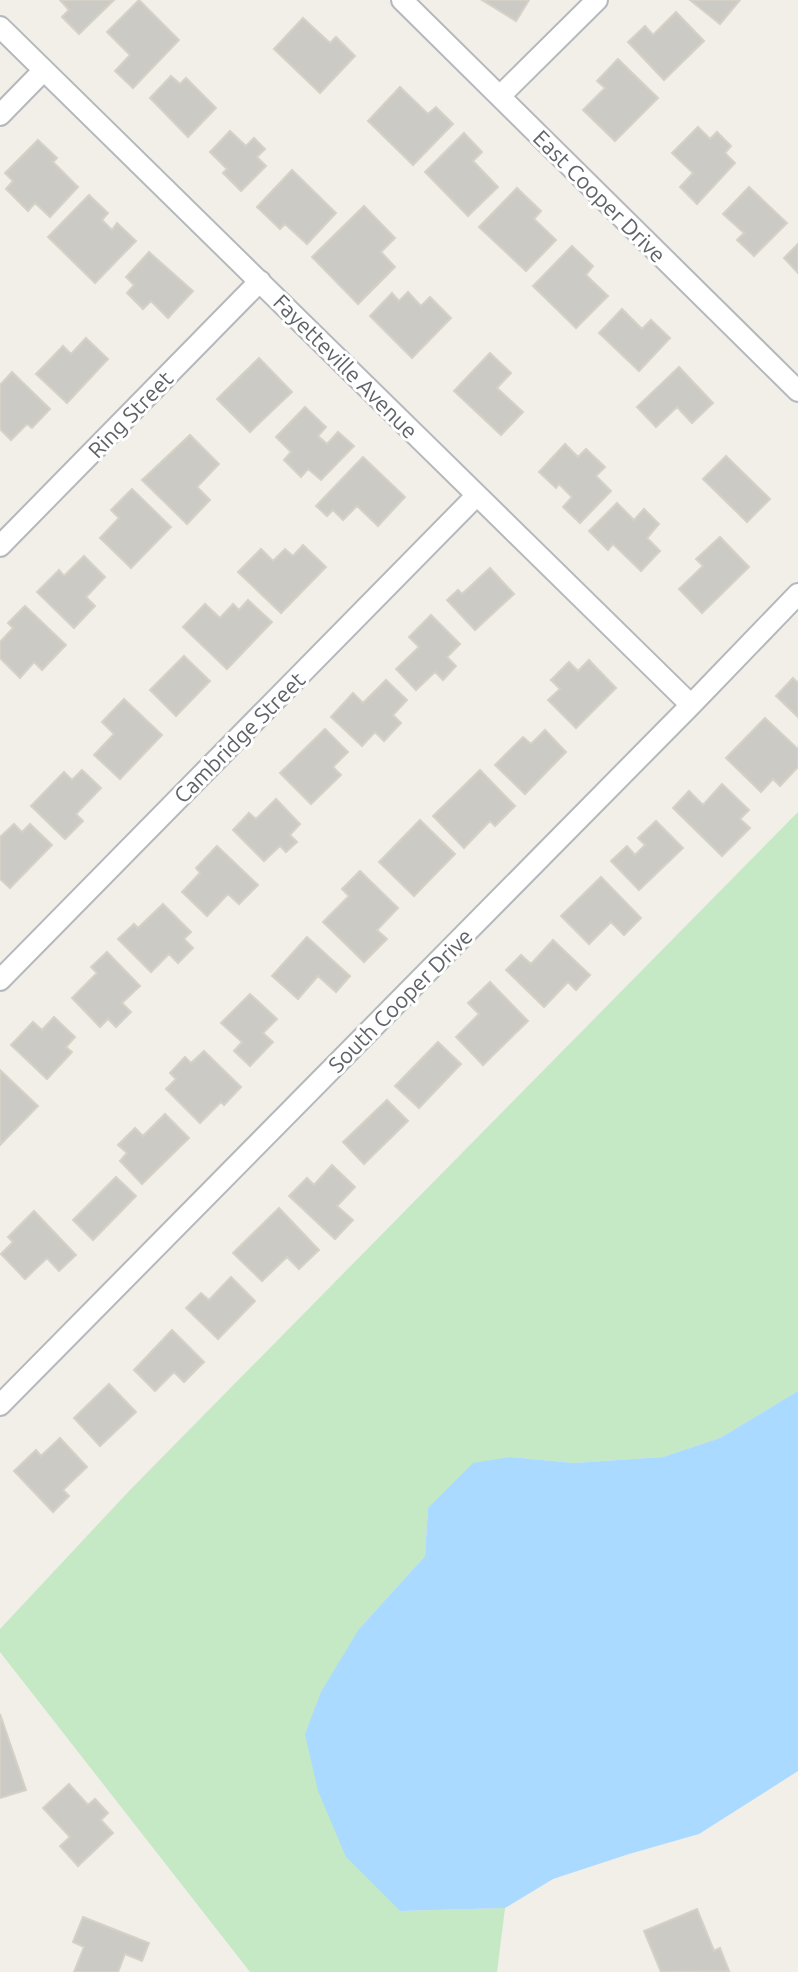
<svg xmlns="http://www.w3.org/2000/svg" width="798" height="1972" viewBox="0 0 798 1972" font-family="Ubuntu,sans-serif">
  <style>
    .green { fill: #c5e8c5 }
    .water { fill: #aadaff }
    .building { fill: #cccac5; stroke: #d6d1c6; stroke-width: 2 }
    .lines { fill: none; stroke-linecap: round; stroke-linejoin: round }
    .street-casing { stroke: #b5b8bc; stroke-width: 24 }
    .street { stroke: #fff; stroke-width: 20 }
    .labels { text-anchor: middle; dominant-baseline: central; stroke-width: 6; stroke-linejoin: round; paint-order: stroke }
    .street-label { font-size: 22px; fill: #5f6368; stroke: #fff }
  </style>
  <rect width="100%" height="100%" fill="#f1efe8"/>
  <path class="green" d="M798,812v579l-78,47 -57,19 -89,6 -64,-6 -82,51 -3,48 -66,73 41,282 105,-3 -8,64h-247l-250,-320v-23l130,-139z"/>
  <path class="water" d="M798,1391v380l-99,63 -70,20 -76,25 -48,29 -105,3 -54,-54 -28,-66 -13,-57 16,-42 38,-63 66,-73 3,-48 45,-45 37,-6 64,6 89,-6 57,-19z"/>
  <path class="building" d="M60,0h54l-35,34 -17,-17 7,-7z
    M139,0l40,40 -46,48 -18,-17 15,-16 -23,-23z
    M482,0h47l-13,21z
    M690,0h50l-20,24z
    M676,12l28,29 -40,39 -36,-38 17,-16 8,9z
    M303,18l27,25 6,-6 19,19 -35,37 -46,-44z
    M618,59l40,39 -43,43 -32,-31 22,-22 -8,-7z
    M171,76l9,8 6,-6 30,30 -28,29 -38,-39z
    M400,87l28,27 8,-7 17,17 -40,41 -45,-44z
    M698,127l12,12 7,-7 14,14 -6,7 10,10 -38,41 -17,-17 13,-14 -21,-20z
    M230,131l16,15 8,-8 11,11 -8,8 9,9 -25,25 -18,-18 4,-4 -17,-17z
    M464,133l18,19 -9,9 25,26 -30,29 -43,-44z
    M38,140l19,18 -4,4 25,25 -28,30 -15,-14 -7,8 -22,-22 7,-8 -8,-8z
    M292,170l44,43 -29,31 -22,-20 -5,5 -23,-22z
    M749,187l38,36 -33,33 -17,-16 7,-7 -21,-19z
    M517,188l24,23 -7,8 22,21 -30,31 -47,-44z
    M89,195l19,18 -6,7 10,10 5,-7 19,18 -41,42 -47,-46z
    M364,206l31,32 -14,14 14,15 -37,37 -46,-47z
    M798,244v29l-14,-15z
    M572,246l21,20 -7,9 22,21 -32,32 -43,-42z
    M149,252l44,39 -25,27 -17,-17 -8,8 -16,-16 7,-8 -8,-8z
    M408,292l13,14 9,-9 21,21 -39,40 -42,-42 22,-23 7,8z
    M622,309l20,20 9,-9 19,18 -31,33 -40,-38z
    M86,338l22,21 -41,44 -31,-29 27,-28 8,8z
    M490,353l21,20 -14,15 26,24 -22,23 -47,-44z
    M259,358l33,34 -42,40 -33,-33z
    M679,367l34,36 -21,20 -15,-16 -21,20 -19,-20z
    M12,372l38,37 -18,19 -5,-4 -16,16 -11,-11v-44z
    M305,407l21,20 -8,9 9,8 11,-12 16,14 -33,34 -13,-11 -7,8 -17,-17 7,-8 -15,-15z
    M190,435l29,29 -22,23 13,13 -23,24 -45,-44z
    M565,444l13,13 8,-8 19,18 -9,9 15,15 -31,32 -17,-16 9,-10 -13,-13 -3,4 -17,-16z
    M726,456l44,43 -23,23 -44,-43z
    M363,457l42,40 -27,29 -21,-20 -14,14 -10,-10 -6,6 -11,-10z
    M132,489l39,38 -40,41 -31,-30 19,-20 -8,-8z
    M617,503l17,17 10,-11 15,15 -12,14 13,13 -19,20 -28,-27 -5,6 -19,-19z
    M720,537l29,30 -47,46 -23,-24 24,-23 -7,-7z
    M303,545l23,22 -45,46 -43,-41 23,-23 12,12 12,-12 8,7z
    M84,556l21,21 -19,20 9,9 -21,22 -37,-36 22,-22 5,6z
    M490,568l24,26 -39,36 -28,-30 11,-10 4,4z
    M248,600l24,22 -45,47 -44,-42 22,-23 15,14 13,-14 6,6z
    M25,606l41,39 -24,25 -8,-8 -14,16 -20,-20v-16l13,-14 -5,-5z
    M431,615l29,29 -13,13 9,9 -13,14 -8,-8 -19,18 -20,-21 23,-22 -10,-10z
    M184,656l26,25 -34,35 -26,-26z
    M589,660l27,28 -40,40 -28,-28 12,-11 -9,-9 18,-18 9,9z
    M793,678l5,5v34l-22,-21z
    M386,680l21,20 -14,15 8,8 -17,18 -9,-9 -13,14 -31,-29 22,-24 10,10z
    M124,699l38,36 -42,44 -26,-24 20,-21 -12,-12z
    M765,718l33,31v18l-18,19 -7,-7 -12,13 -35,-34z
    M325,729l23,23 -15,15 8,8 -30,29 -31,-31z
    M545,730l21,22 -41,42 -30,-29 28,-28 8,7z
    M82,770l19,18 -25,26 7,7 -18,18 -34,-33 33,-34 8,8z
    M480,770l35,36 -20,20 -5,-5 -26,27 -31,-32z
    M722,784l27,26 -9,9 10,9 -28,28 -49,-48 16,-17 14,14z
    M276,799l24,25 -10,11 7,7 -11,10 -6,-6 -16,15 -31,-31 16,-17 7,6z
    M420,820l35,34 -41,42 -35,-34z
    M656,821l27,27 -44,42 -28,-29 16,-15 8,9 10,-10 -7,-7z
    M14,824l8,8 8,-8 22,21 -42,43 -10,-9v-42z
    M217,846l41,39 -19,19 -11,-10 -21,22 -25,-24 18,-19 -4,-5z
    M360,871l38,37 -21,22 10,9 -23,23 -41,-40 26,-26 -7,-7z
    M601,877l40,41 -17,17 -13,-13 -22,22 -28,-28z
    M163,904l28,28 -7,7 9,9 -15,15 -9,-9 -18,18 -33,-33 16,-15 4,4z
    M307,937l43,39 -14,16 -18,-16 -20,23 -26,-23z
    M553,940l37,35 -14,15 -8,-8 -24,25 -38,-37 15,-15 10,9z
    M107,952l33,34 -18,17 9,9 -15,15 -8,-8 -8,8 -28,-29 25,-25 -6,-6z
    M490,982l38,39 -45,44 -27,-28 23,-23 -11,-11z
    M250,994l27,25 -14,14 10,9 -23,24 -16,-15 8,-9 -21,-19z
    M54,1017l21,20 -9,10 6,5 -25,27 -36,-34 22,-23 9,8z
    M438,1042l23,22 -42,44 -24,-22z
    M204,1051l37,36 -17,18 -3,-3 -21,21 -34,-34 10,-10 -6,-6 15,-16 6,6z
    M0,1070l38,36 -38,39z
    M387,1100l21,21 -44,43 -21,-22z
    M165,1114l24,24 -47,46 -22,-23 7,-8 -9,-8 17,-17 8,8z
    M332,1165l23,22 -18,19 16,14 -18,19 -46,-43 18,-18 7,7z
    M116,1177l20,19 -43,44 -20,-20z
    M279,1208l40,42 -20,19 -12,-12 -25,24 -29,-28z
    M34,1211l42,44 -17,16 -12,-13 -22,21 -24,-25 12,-12 -5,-5z
    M231,1277l24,24 -37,38 -32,-31 15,-15 8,7z
    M172,1330l32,32 -20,20 -10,-10 -19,19 -21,-21z
    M109,1384l27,28 -36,34 -26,-28z
    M60,1438l27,29 -24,23 6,6 -16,16 -39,-41 22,-21 5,6z
    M0,1714l26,76 -26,8z
    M69,1784l19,21 7,-6 13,14 -7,7 12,13 -35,33 -18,-20 10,-9 -27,-29z
    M697,1909l17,42 6,-3 9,23 -68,1 -17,-41z
    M83,1917l66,26 -7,18 -17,-7 -7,18h-44l10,-25 -11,-5z"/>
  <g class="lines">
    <g class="street-casing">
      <path id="street" d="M402,0l396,391
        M0,27l691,678
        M500,96l97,-96
        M0,115l43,-44
        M0,546l260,-265
        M0,980l477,-485
        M0,1405l691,-700 107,-111"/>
    </g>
    <use href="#street" class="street"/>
  </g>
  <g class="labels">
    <g class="street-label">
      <text transform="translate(600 196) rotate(45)">East Cooper Drive</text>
      <text transform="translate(346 366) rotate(45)">Fayetteville Avenue</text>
      <text transform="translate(130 414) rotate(-46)">Ring Street</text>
      <text transform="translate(239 737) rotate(-45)">Cambridge Street</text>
      <text transform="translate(400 1000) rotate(-45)">South Cooper Drive</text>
    </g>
  </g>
</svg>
